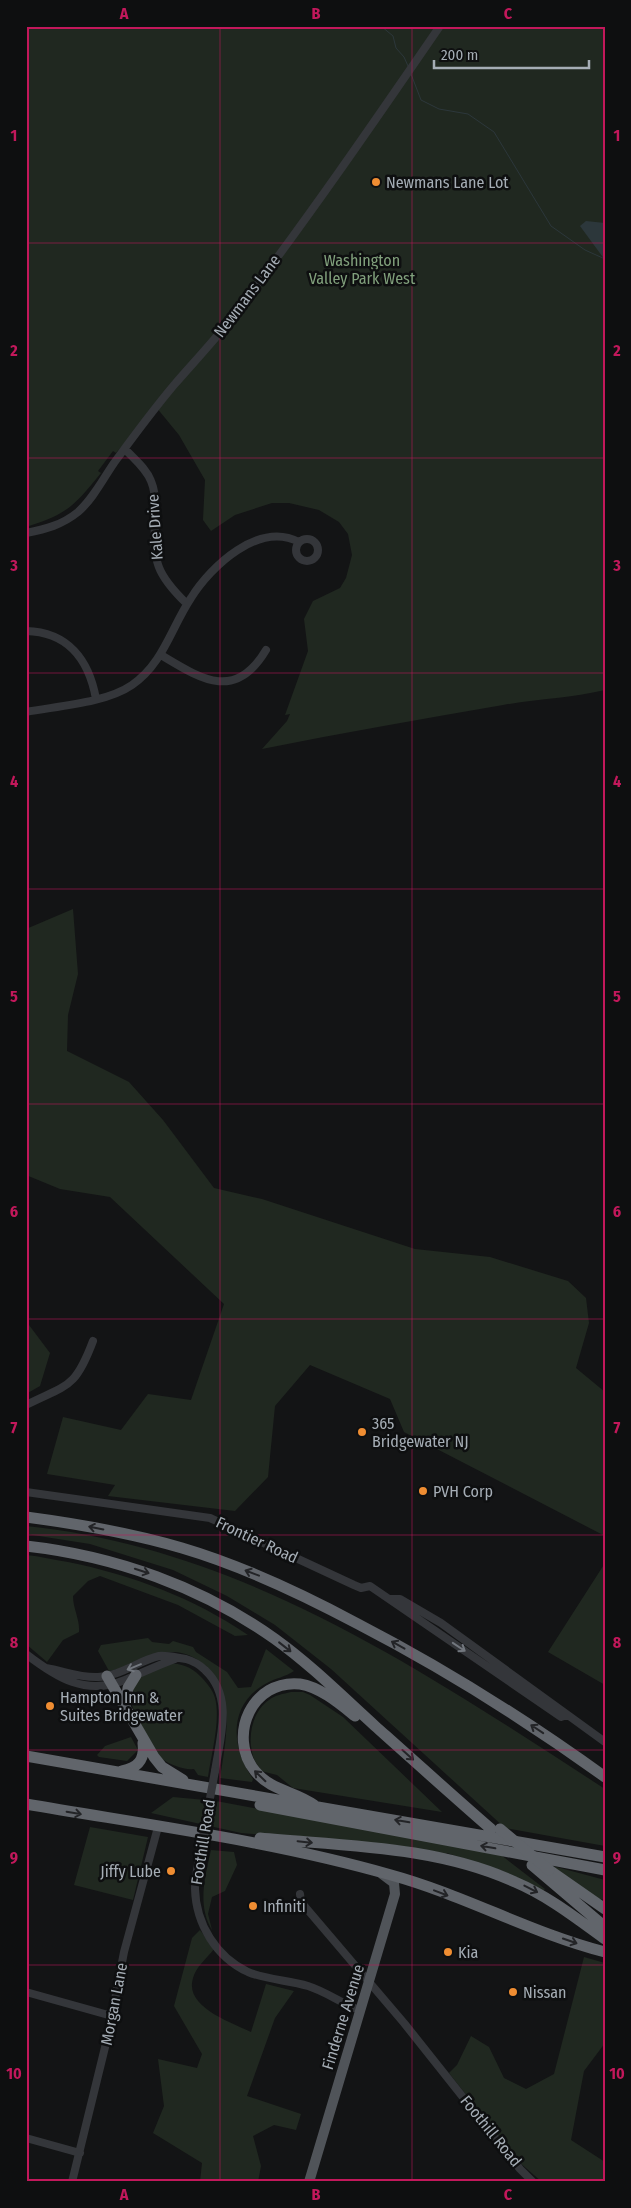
<svg xmlns="http://www.w3.org/2000/svg" width="631" height="2208" viewBox="0 0 631 2208" font-family="'Fira Sans Condensed',sans-serif">
  <style>
    .green { fill: #202820 }
    .water { fill: #2c373b }
    .lines { fill: none; stroke-linecap: round; stroke-linejoin: round }
    .stream { stroke: #2c373b; stroke-width: 1 }
    .minor { stroke: #34363a; stroke-width: 8 }
    .major { stroke: #505459; stroke-width: 10 }
    .highway { stroke: #61656b; stroke-width: 11 }
    .minor-bridge { stroke: #34363a; stroke-width: 8 }
    .highway-bridge { stroke: #61656b; stroke-width: 11 }
    .oneway { stroke: #232427 }
    .oneway2 { stroke: #72777e }
    .grid { fill: none; stroke: #c2185b; stroke-width: 1; stroke-opacity: 0.55 }
    .poi-dot { fill: #ef8d32; stroke: #0e0f10; stroke-width: 2 }
    .labels { text-anchor: middle; dominant-baseline: central; stroke-width: 5; stroke-linejoin: round; paint-order: stroke }
    .poi-label { font-size: 16px; fill: #a5adb5; stroke: #0e0f10; text-anchor: start }
    .park-label { font-size: 16px; fill: #81a07c; stroke: #0e0f10 }
    .street-label { font-size: 16px; fill: #a5adb5; stroke: #0e0f10 }
    .neatline { fill: none; stroke: #c2185b; stroke-width: 2 }
    .grid-label { font-size: 16px; text-anchor: middle; font-weight: bold; fill: #c2185b }
  </style>
  <rect width="100%" height="100%" fill="#131415"/>
  <path class="green" d="M26,26h579v664c-34,8 -68,9 -102,15 -81,14 -161,28 -241,44l25,-28 3,-7 -5,1 23,-64 -4,-32 9,-18 27,-13 6,-10 6,-23 -4,-21 -9,-12 -20,-12 -30,-7h-17l-37,12 -24,16 -8,-11 2,-40 -26,-45 -23,-28 -40,46 -3,-2 -15,20 3,2c-28,34 -32,40 -75,54z
    M73,909l5,65 -10,41 -1,36 62,31 34,38 51,68 48,11 153,50 75,8 78,24 18,17 3,25 -13,45 29,24v144l-201,-104 -14,-33 -80,-34 -35,41 -7,71 -33,34 -127,-15 7,-11 -68,-11 16,-57 58,13 27,-36 43,6 33,-96 -114,-107 -50,-8 -34,-14v-246z
    M26,1321l24,32 -10,33 -14,8z
    M26,1526c218,22 400,147 579,263v57l-100,-18 -174,-159 -56,-44 -48,-29 -54,-26 -83,-26 -64,-10z
    M26,1555c14,1 28,5 42,7 64,13 126,36 180,73l-13,1 -57,-31 -78,-29 -12,5 -15,15c0,13 7,23 6,36l-16,8 -16,22 -21,-18z
    M605,1563v122l-57,-33z
    M148,1638l4,4 17,2 4,-3 20,6 3,5 31,20 11,16 13,-1 15,-38 28,22c-9,6 -18,7 -27,12 -40,21 -36,65 -14,96l-1,3 -32,-4c6,-39 17,-86 -18,-115 -7,-6 -18,-11 -28,-11 -22,-1 -44,16 -65,19l-11,-20 3,-6z
    M168,1663c14,1 22,3 32,13 6,6 13,14 15,22 6,22 -4,57 -7,79l-10,-2 -4,-6c-11,1 -23,-4 -32,-10 -4,-3 -29,-48 -30,-54 -2,-9 1,-23 8,-29 7,-6 20,-9 28,-13z
    M291,1692h12l7,3 33,22 99,95 -149,-24 -16,-13 -16,-4c-1,-4 -4,-6 -6,-10 -9,-19 -4,-49 14,-61 6,-5 14,-6 22,-8z
    M131,1737l7,13 -11,11 -28,-4 -2,-2 8,-9z
    M173,1797l43,4 285,54 44,34 -2,2 -40,-20 -56,-18 -2,2 -71,-11 -133,-11 -90,-20z
    M90,1827l58,10 -15,63 -59,-15z
    M211,1850l23,2 3,13 -12,26 -13,6 -4,17 4,16c-15,-25 -7,-53 -1,-80z
    M549,1865l56,15v20l-9,-2z
    M200,1930l14,19c-7,9 -18,18 -21,29 -9,29 38,44 58,54l15,-48 28,7 -19,27 -28,78 54,18 -5,16 -22,-5 -21,11 8,30 -3,16h-58l2,-19 -49,-30 11,-27 -6,-47 39,9 5,-14 -28,-48 18,-68z
    M584,1957l21,6v80l-21,28 -13,69 34,22v20h-63l-23,-20 -70,-89 8,-8 14,-29 18,11 15,31 22,11 28,-15z"/>
  <path class="water" d="M586,221l19,2v37l-25,-34z"/>
  <g class="lines">
    <path class="stream" d="M381,26l12,10 3,12 8,9 4,9
      M411,74l10,26 18,9 29,5 26,18 57,94 34,24 20,9"/>
    <path class="minor" d="M125,449c9,10 21,19 26,32 5,12 5,25 4,38 -2,43 1,55 32,85
      M26,533c20,-4 36,-8 52,-21 15,-13 25,-33 36,-49 19,-26 39,-53 60,-78 19,-22 39,-43 57,-66 73,-95 141,-194 209,-293
      M296 550a11 11 0 1 1 22 0a11 11 0 1 1-22 0Z
      M26,631c42,1 63,29 70,68
      M161,655c40,24 74,47 105,-5
      M26,712c32,-6 80,-9 106,-27 31,-21 39,-57 59,-87 20,-32 68,-77 108,-56
      M26,1405c42,-21 49,-16 67,-64
      M26,1492l184,26 144,67 7,3 9,-2 191,131 6,-2
      M390,1599h10l41,24 164,119
      M26,1654c31,24 60,42 99,26 17,-7 33,-15 50,-21
      M46,1668c18,3 34,10 52,9 22,-1 40,-16 61,-21 8,-1 19,2 27,3 7,2 14,6 19,11 29,27 15,68 10,101
      M201,1847c-2,14 -6,28 -6,42 1,35 21,68 53,83 19,8 41,8 60,14 19,6 34,18 52,24
      M300,1894l1,8 103,121 116,146 13,13
      M26,1992l86,24
      M26,2138l54,15
      M72,2182l37,-151 15,-79 34,-125"/>
    <path class="major" d="M309,2182l86,-288 -1,-11 -12,-9"/>
    <path class="highway" d="M26,1517c53,7 105,16 156,31 61,18 120,46 176,76 87,45 168,96 247,153
      M26,1546c89,10 176,41 249,93 36,26 67,57 100,87 38,34 77,69 116,103
      M107,1676l47,81 8,10 21,13
      M125,1708l3,-20 8,-13
      M26,1756l579,101
      M122,1771c16,-3 23,-11 21,-28
      M26,1804c122,21 246,37 365,71 73,20 140,58 214,77
      M260,1805l345,65
      M314,1805c-19,-14 -43,-14 -59,-34 -28,-35 -3,-92 45,-87 20,3 40,20 55,32
      M260,1838c85,8 177,8 255,44 33,14 61,36 90,57
      M532,1865l73,62
      M549,1870l56,39"/>
    <path class="minor-bridge" d="M201,1847l14,-76"/>
    <path class="highway-bridge" d="M500,1829l49,41"/>
  </g>
  <defs><path id="oneway-shaft" d="M-6 0H5M1.5-3L5.5 0L1.5 3" fill="none" stroke-width="1.6" stroke-linecap="round" stroke-linejoin="round" transform="scale(1.25)"/></defs>
  <g class="oneway">
    <use href="#oneway-shaft" transform="translate(96 1528) rotate(-169)"/>
    <use href="#oneway-shaft" transform="translate(142 1571) rotate(18)"/>
    <use href="#oneway-shaft" transform="translate(252 1573) rotate(-159)"/>
    <use href="#oneway-shaft" transform="translate(398 1645) rotate(-151)"/>
    <use href="#oneway-shaft" transform="translate(285 1647) rotate(38)"/>
    <use href="#oneway-shaft" transform="translate(537 1729) rotate(-146)"/>
    <use href="#oneway-shaft" transform="translate(408 1755) rotate(42)"/>
    <use href="#oneway-shaft" transform="translate(260 1776) rotate(-136)"/>
    <use href="#oneway-shaft" transform="translate(74 1813) rotate(10)"/>
    <use href="#oneway-shaft" transform="translate(402 1821) rotate(-170)"/>
    <use href="#oneway-shaft" transform="translate(305 1842) rotate(6)"/>
    <use href="#oneway-shaft" transform="translate(488 1847) rotate(-170)"/>
    <use href="#oneway-shaft" transform="translate(531 1889) rotate(27)"/>
    <use href="#oneway-shaft" transform="translate(441 1893) rotate(21)"/>
    <use href="#oneway-shaft" transform="translate(570 1941) rotate(19)"/>
  </g>
  <g class="oneway2">
    <use href="#oneway-shaft" transform="translate(459 1647) rotate(34)"/>
    <use href="#oneway-shaft" transform="translate(134 1667) rotate(158)"/>
  </g>
  <path class="grid" d="M220,26v2156M412,26v2156M26,243h579M26,458h579M26,673h579M26,889h579M26,1104h579M26,1319h579M26,1535h579M26,1750h579M26,1965h579"/>
  <g class="poi-dot">
    <circle cx="376" cy="182" r="5"/>
    <circle cx="362" cy="1432" r="5"/>
    <circle cx="423" cy="1491" r="5"/>
    <circle cx="50" cy="1706" r="5"/>
    <circle cx="171" cy="1871" r="5"/>
    <circle cx="253" cy="1906" r="5"/>
    <circle cx="448" cy="1952" r="5"/>
    <circle cx="513" cy="1992" r="5"/>
  </g>
  <g class="labels">
    <g class="poi-label">
      <text x="386" y="182">Newmans Lane Lot</text>
      <text x="372" y="1423">365<tspan x="372" dy="18">Bridgewater NJ</tspan></text>
      <text x="433" y="1491">PVH Corp</text>
      <text x="60" y="1697">Hampton Inn &amp;<tspan x="60" dy="18">Suites Bridgewater</tspan></text>
      <text x="161" y="1871" text-anchor="end">Jiffy Lube</text>
      <text x="263" y="1906">Infiniti</text>
      <text x="458" y="1952">Kia</text>
      <text x="523" y="1992">Nissan</text>
    </g>
    <g class="park-label">
      <text x="362" y="260">Washington<tspan x="362" dy="18">Valley Park West</tspan></text>
    </g>
    <g class="street-label">
      <text transform="translate(247 296) rotate(-53)">Newmans Lane</text>
      <text transform="translate(155 527) rotate(-94)">Kale Drive</text>
      <text transform="translate(257 1540) rotate(25)">Frontier Road</text>
      <text transform="translate(203 1842) rotate(-81)">Foothill Road</text>
      <text transform="translate(114 2004) rotate(-79)">Morgan Lane</text>
      <text transform="translate(343 2017) rotate(-73)">Finderne Avenue</text>
      <text transform="translate(491 2131) rotate(51)">Foothill Road</text>
    </g>
  </g>
  <rect width="631" height="2208" fill="none" stroke="#0e0f10" stroke-width="55"/>
  <path d="M434 60v8h155v-8" fill="none" stroke="#a5adb5" stroke-width="2.5"/>
  <text x="441" y="60" font-size="15" fill="#a5adb5" stroke="#0e0f10" stroke-width="4" paint-order="stroke">200 m</text>
  <rect x="28" y="28" width="576" height="2152" class="neatline"/>
  <g class="grid-label">
    <text x="124" y="19">A</text>
    <text x="316" y="19">B</text>
    <text x="508" y="19">C</text>
    <text x="14" y="141">1</text>
    <text x="617" y="141">1</text>
    <text x="14" y="356">2</text>
    <text x="617" y="356">2</text>
    <text x="14" y="571">3</text>
    <text x="617" y="571">3</text>
    <text x="14" y="787">4</text>
    <text x="617" y="787">4</text>
    <text x="14" y="1002">5</text>
    <text x="617" y="1002">5</text>
    <text x="14" y="1217">6</text>
    <text x="617" y="1217">6</text>
    <text x="14" y="1433">7</text>
    <text x="617" y="1433">7</text>
    <text x="14" y="1648">8</text>
    <text x="617" y="1648">8</text>
    <text x="14" y="1863">9</text>
    <text x="617" y="1863">9</text>
    <text x="14" y="2079">10</text>
    <text x="617" y="2079">10</text>
    <text x="124" y="2200">A</text>
    <text x="316" y="2200">B</text>
    <text x="508" y="2200">C</text>
  </g>
</svg>
